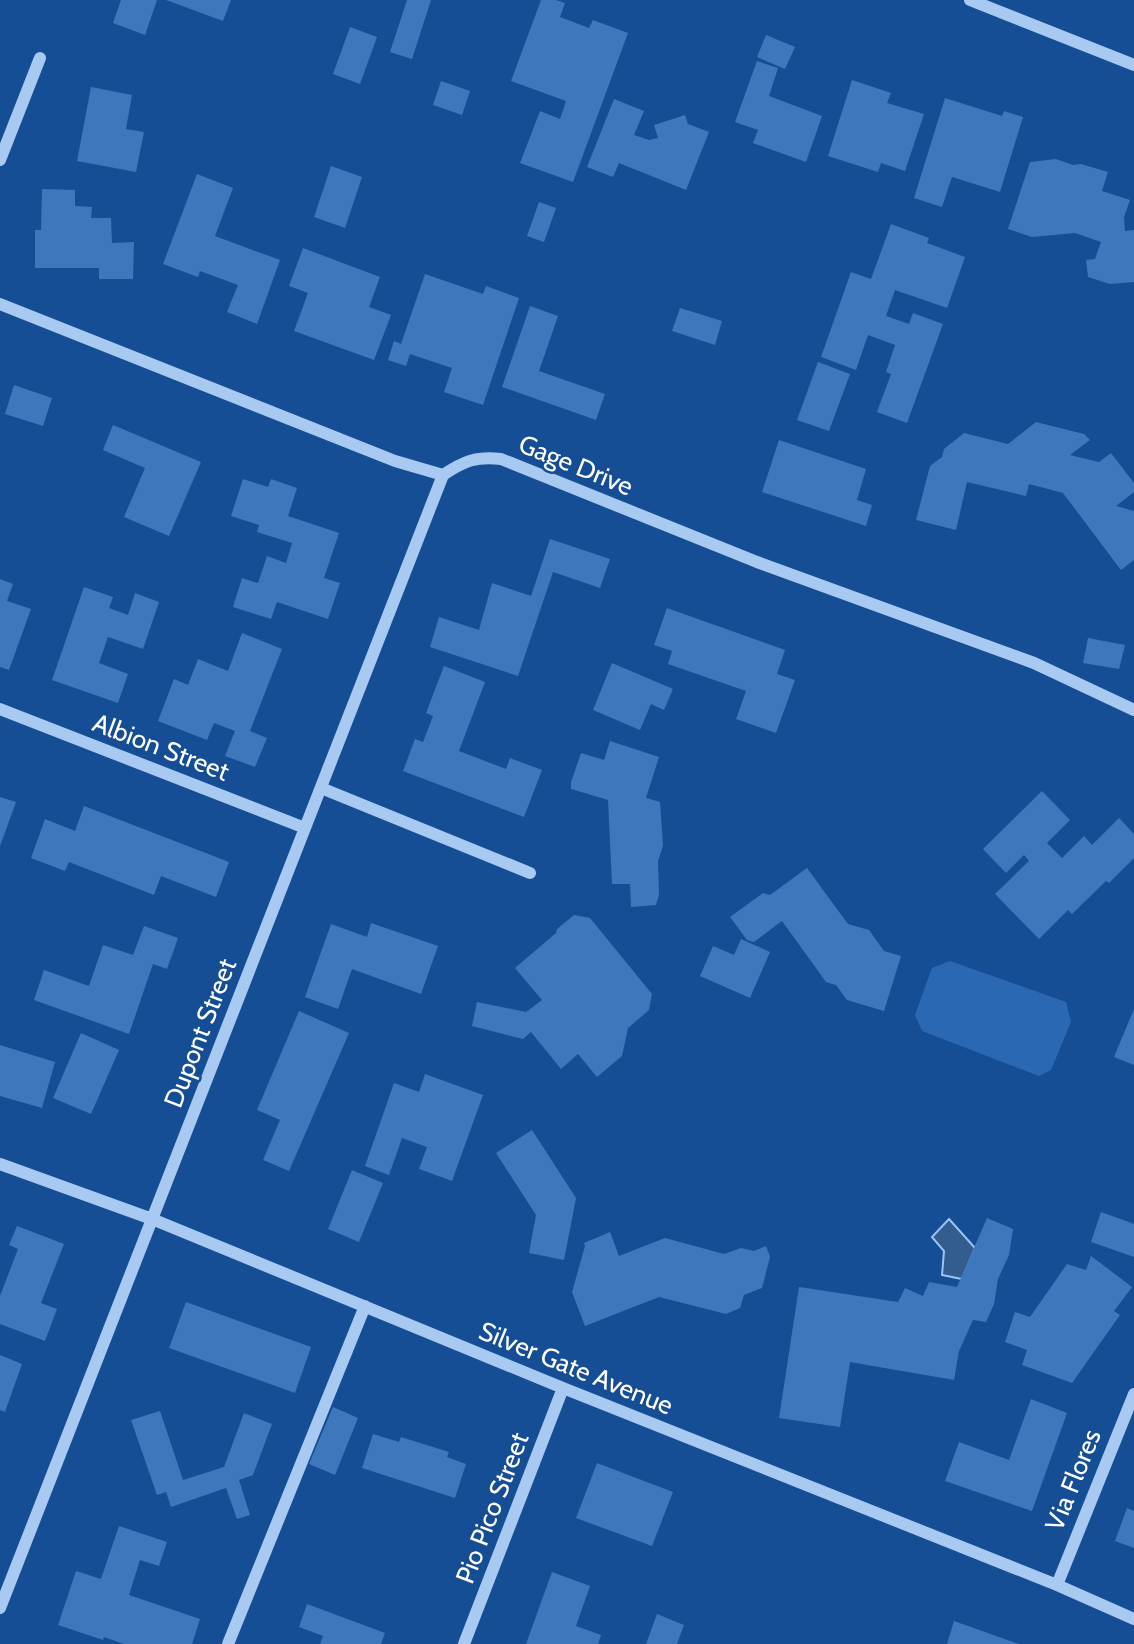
<svg xmlns="http://www.w3.org/2000/svg" width="1134" height="1644" viewBox="0 0 1134 1644" font-family="Cabin,sans-serif">
  <style>
    .green { fill: #2a68b4 }
    .water { fill: #335c8f; stroke: #9ac4f4; stroke-width: 2 }
    .building { fill: #3f77bd }
    .lines { fill: none; stroke-linecap: round; stroke-linejoin: round }
    .minor { stroke: #a8c9f1; stroke-width: 12 }
    .labels { text-anchor: middle; dominant-baseline: central; stroke-width: 5; stroke-linejoin: round; paint-order: stroke }
    .street-label { font-size: 26px; fill: #fff; stroke: #164e95 }
  </style>
  <rect width="100%" height="100%" fill="#164e95"/>
  <path class="green" d="M950,961l116,41 5,20 -20,48 -12,6 -117,-45 -7,-16 17,-47z"/>
  <path class="water" d="M949,1219l26,29 -13,31 -20,-4 2,-24 -12,-14z"/>
  <path class="building" d="M121,0h36l-12,35 -32,-12z
    M166,0h65l-8,21z
    M407,0h24l-19,59 -22,-7z
    M541,0h15l9,3 -5,14 29,11 4,-8 35,13 -55,149 -53,-19 20,-52 20,8 6,-18 -55,-20z
    M350,27l27,10 -17,47 -27,-10z
    M766,35l29,12 -10,22 -28,-12z
    M757,61l21,7 -9,28 53,20 -16,46 -53,-19 5,-13 -23,-8z
    M852,80l39,13 -4,10 37,11 -19,57 -24,-8 -3,9 -50,-16z
    M441,81l29,10 -8,24 -29,-10z
    M91,87l41,8 -6,34 18,3 -8,40 -59,-11z
    M945,98l57,18 2,-5 19,6 -23,75 -48,-15 -10,30 -28,-9z
    M614,99l30,12 -10,24 15,5 9,-2 -4,-13 31,-10 3,9 21,8 -23,58 -67,-27 -6,14 -26,-10z
    M1056,159l17,6 8,-1 27,8 -6,19 28,9 -6,17 1,14 9,-1v52l-24,2 -22,-7 -2,-17 9,-1 6,-17 -26,-9 -43,4 -24,-8 22,-67z
    M331,166l31,11 -17,51 -31,-11z
    M197,174l36,14 -18,48 65,24 -23,64 -30,-12 11,-27 -38,-14 -2,6 -35,-13z
    M42,189l33,1v16l17,1 -1,11h20l1,25 22,-1 -1,37h-34v-11h-64v-38h6z
    M539,202l17,6 -12,34 -17,-6z
    M891,224l38,14 -2,5 38,14 -18,51 -52,-18 -9,26 23,8 4,-11 30,11 -36,99 -30,-11 14,-38 -5,-2 9,-27 -27,-10 -12,35 -35,-13 30,-85 20,7z
    M303,248l77,29 -11,30 22,8 -17,45 -80,-29 14,-38 -19,-7z
    M425,274l58,20 3,-8 33,12 -36,107 -39,-13 8,-24 -42,-14 -4,12 -18,-6 6,-19 7,3z
    M530,306l28,10 -19,55 66,23 -9,26 -94,-33z
    M680,308l42,13 -7,24 -43,-14z
    M818,362l32,12 -21,57 -32,-11z
    M14,385l38,13 -9,28 -38,-12z
    M1036,422l48,12 6,6 -20,15 29,7 12,-9 23,30v9l-18,14 18,5v49l-13,10 -58,-77 -34,-9 -3,12 -59,-14 -11,48 -40,-10 14,-54 12,-9 2,-8 20,-16 44,11z
    M113,425l88,37 -32,74 -45,-19 21,-49 -42,-18z
    M779,440l87,29 -9,31 15,5 -6,21 -104,-34z
    M243,479l25,8 3,-8 26,9 -9,28 51,17 -15,45 16,5 -12,36 -51,-17 -6,17 -38,-12 9,-29 16,5 9,-27 19,7 6,-20 -35,-11 2,-7 -28,-9z
    M550,539l60,20 -10,29 -47,-16 -35,104 -88,-29 9,-30 40,13 13,-47 39,13z
    M0,579l13,5 -6,17 24,8 -22,61 -9,-3z
    M84,587l29,10 -4,11 19,7 7,-22 24,9 -16,47 -35,-12 -9,26 29,11 -10,29 -66,-23z
    M667,608l118,42 -8,24 18,6 -19,53 -40,-14 10,-28 -78,-27 4,-13 -18,-6z
    M242,633l40,16 -32,82 17,7 -12,29 -30,-11 10,-25 -21,-8 -7,17 -49,-19 16,-42 14,6 10,-26 30,12z
    M1088,638l37,7 -6,24 -36,-6z
    M612,663l61,26 -9,21 -13,-6 -11,26 -47,-20z
    M444,666l41,16 -26,69 47,18 4,-11 32,12 -18,47 -121,-46 12,-32 8,3 10,-26 -7,-3z
    M610,741l49,16 -13,41 14,4 3,44 -5,15 1,34 -3,10 -25,2 -1,-23h-18l-4,-84 -37,-11v-7l10,-29 23,7z
    M1042,791l28,29 -23,23 15,15 22,-22 8,9 27,-27 15,16v24l-25,25 -3,-2 -34,33 -4,-4 -29,29 -44,-45 34,-33 -5,-6 -18,18 -23,-24z
    M0,797l16,5 -16,44z
    M84,806l145,56 -13,35 -55,-21 -7,19 -85,-33 -4,9 -34,-13 14,-39 30,12z
    M807,868l41,56 21,6 15,21 17,5 -17,55 -37,-11 -11,-15 -10,-3 -44,-61 -28,21 -7,-2 -17,-23 33,-24 7,2z
    M574,915l16,3 62,76 -3,16 -21,18 -6,28 -25,21 -19,-23 -17,15 -30,-37 -8,7 -51,-13 5,-24 49,10 16,-12 -27,-32 41,-35 1,-4z
    M371,923l67,23 -17,48 -69,-25 -14,40 -33,-12 26,-73 36,13z
    M144,926l34,12 -11,31 -14,-5 -24,70 -95,-34 10,-30 45,16 14,-41 30,10z
    M741,939l29,13 -20,46 -50,-22 13,-30 21,9z
    M1134,1009v56l-20,-8z
    M299,1011l50,22 -60,138 -26,-11 17,-40 -23,-10z
    M81,1033l38,17 -28,64 -38,-16z
    M0,1045l55,17 -13,46 -42,-12z
    M425,1074l58,21 -31,86 -33,-12 8,-22 -25,-9 -13,37 -24,-9 29,-83 25,9z
    M532,1130l44,68 -12,62 -35,-7 7,-38 -40,-62z
    M352,1170l31,13 -24,59 -31,-13z
    M1101,1212l33,12v33l-43,-15z
    M987,1218l26,11 -4,26 -11,24 -4,25 -8,18 -13,-2 -14,31 -5,29 -104,-18 -10,65 -61,-9 20,-131 99,15 7,-14 18,8 6,-14 28,5z
    M17,1226l47,18 -23,59 16,6 -12,32 -45,-17v-28l18,-47 -9,-4z
    M610,1232l9,24 46,-18 59,16 17,-6 13,3 12,-5 4,11 -8,31 -18,7 -4,13 -14,6 -67,-17 -74,29 -13,-34 13,-46 -1,-3z
    M1091,1256l41,31 -18,24 6,4 -48,68 -50,-18 5,-15 -22,-8 10,-30 15,5 37,-53 19,6z
    M186,1302l125,45 -16,46 -126,-45z
    M0,1355l22,9 -17,48 -5,-2z
    M1031,1399l36,14 -35,98 -87,-30 14,-39 50,18z
    M333,1407l25,11 -23,57 -26,-11z
    M160,1411l23,69 41,-13 20,-54 28,11 -19,51 -14,5 11,35 -13,4 -11,-31 -55,19 -5,-15 -9,3 -26,-75z
    M373,1434l26,8 2,-5 48,15 -2,5 19,7 -11,34 -93,-30z
    M597,1463l76,29 -21,54 -76,-28z
    M1127,1508l7,3v37l-19,-7z
    M119,1526l48,16 -8,24 -19,-6 -11,35 71,24 -8,25h-68l-20,-7 -1,3 -45,-15 18,-54 25,8z
    M552,1572l38,14 -14,40 25,9 -3,9h-72z
    M307,1604l78,29 -4,11h-61l3,-8 -24,-9z
    M657,1614l27,11 -7,19h-31z
    M954,1621l65,23h-72z"/>
  <g class="lines">
    <path class="minor" d="M970,0l164,65
      M0,160l40,-102
      M0,304l395,157 48,14c21,-14 33,-19 58,-16l256,103 277,101 100,47
      M0,709l305,119
      M321,788l209,85
      M0,1164l152,55 411,169 494,197 77,34
      M1057,1585l77,-191
      M0,1608l443,-1133
      M228,1644l137,-338
      M464,1644l99,-256"/>
  </g>
  <g class="labels">
    <g class="street-label">
      <text transform="translate(576 465) rotate(22)">Gage Drive</text>
      <text transform="translate(161 747) rotate(21)">Albion Street</text>
      <text transform="translate(200 1033) rotate(-69)">Dupont Street</text>
      <text transform="translate(576 1368) rotate(22)">Silver Gate Avenue</text>
      <text transform="translate(1073 1480) rotate(-68)">Via Flores</text>
      <text transform="translate(492 1508) rotate(-69)">Pio Pico Street</text>
    </g>
  </g>
</svg>
